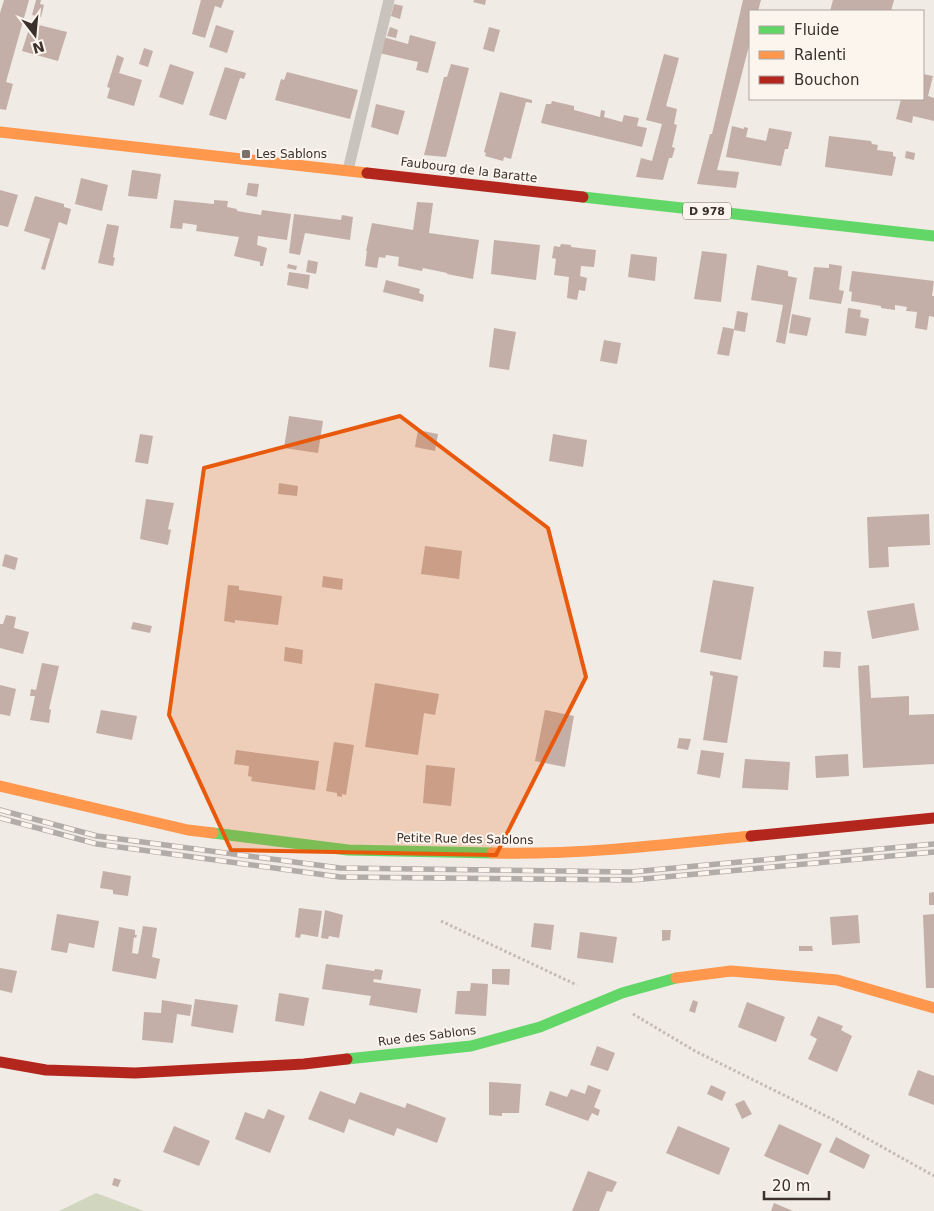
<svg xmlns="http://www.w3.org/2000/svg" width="934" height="1211" viewBox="0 0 934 1211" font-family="'DejaVu Sans',sans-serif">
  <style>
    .green { fill: #d1d6bf }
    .building { fill: #c3afa7 }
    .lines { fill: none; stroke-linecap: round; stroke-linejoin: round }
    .path { stroke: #c2bbb6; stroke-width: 3; stroke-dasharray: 2.5 2.5; stroke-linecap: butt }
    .lane { stroke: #c9c3be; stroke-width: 11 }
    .fast { stroke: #63d668; stroke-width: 11 }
    .slow { stroke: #ff974d; stroke-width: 11 }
    .jam { stroke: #b3261e; stroke-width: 11 }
    .rail-casing { stroke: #b1aca8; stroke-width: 5.5 }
    .rail { stroke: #fbf5ee; stroke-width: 4; stroke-dasharray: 11; stroke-linecap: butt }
    .marked { fill: #e8590c; fill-opacity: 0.2; stroke: #e8590c; stroke-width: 4; stroke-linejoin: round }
    .poi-dot { fill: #7a716c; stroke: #fbf5ee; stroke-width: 2 }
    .labels { text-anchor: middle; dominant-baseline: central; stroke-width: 4; stroke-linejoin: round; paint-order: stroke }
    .shield { fill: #fbf5ee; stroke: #756b66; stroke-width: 1 }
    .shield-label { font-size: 11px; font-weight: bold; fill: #3b302b }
    .poi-label { font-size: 12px; fill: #3b302b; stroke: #fbf5ee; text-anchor: start }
    .street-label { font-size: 12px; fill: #3b302b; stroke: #fbf5ee }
  </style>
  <rect width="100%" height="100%" fill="#f0ebe5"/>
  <path class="green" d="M96,1193l48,18h-85z"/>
  <path class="building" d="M4,0h25l-23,82 7,2 -7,26 -6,-1v-96z
    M36,0h5l-1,4 4,1 -3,12 -9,-2z
    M201,0h23l-3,8 -6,-2 -10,32 -13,-4z
    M474,0h12l-1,5 -12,-3z
    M743,0h18l-3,11h-8v31l-33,128 22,2 -3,16 -39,-4 13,-50h2z
    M833,0h61l-3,11h-61z
    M394,4l9,2 -3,13 -9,-3z
    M39,25l28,7 -9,29 -36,-10 6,-19 8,2z
    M216,25l18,6 -7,22 -18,-6z
    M390,27l8,3 -2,8 -9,-2z
    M489,27l11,3 -6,22 -11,-3z
    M410,35l26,7 -8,31 -12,-3 2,-8 -39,-9 4,-16 25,7z
    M144,48l9,3 -5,16 -9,-3z
    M664,54l15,4 -13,48 11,3 -3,15 3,1 -5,22 3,1 -3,10h-3l-6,22 -27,-3 5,-19 11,3 10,-37 -16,-4z
    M117,55l7,3 -5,15 23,7 -8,26 -27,-8 3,-10 -3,-1z
    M170,64l24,8 -11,33 -24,-8z
    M451,64l18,4 -23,89 -22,-2 20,-78h3z
    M225,67l21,6 -2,6 -4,-1 -14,42 -17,-5z
    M287,72l71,18 -8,29 -75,-19 6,-21 3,1z
    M923,74l10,2 -5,20 6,2v23l-21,-5 -1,7 -16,-4 5,-20h22z
    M500,92l32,8v3l-6,-1 -15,57 -7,-2 -1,4 -18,-5 1,-3 -2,-1z
    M552,101l22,5v4l26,7 1,-7 4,1 -1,6 18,5 2,-7 15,3 -2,8 10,2 -5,19 -101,-24 5,-19h5z
    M376,104l29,7 -7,24 -27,-8z
    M732,126l12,3v-2l4,1 -2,9 20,4 3,-13 23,4 -4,17h-3l-4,17 -55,-9z
    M829,136l42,5 1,3 6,1 -1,5 16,2v4l3,1 -4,19 -67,-9z
    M906,151l9,2 -1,7 -9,-2z
    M132,170l29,4 -4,25 -29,-3z
    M81,178l27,7 -6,26 -27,-7z
    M248,183l11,1 -2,13 -11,-2z
    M0,190l18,5 -10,32 -8,-2z
    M35,196l29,8v3l7,2 -4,16 -8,-3 -14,48 -4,-1 9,-30 -26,-8z
    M174,200l40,4v-4l14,1 -1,6 10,2v2l24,4 1,-5 29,4 -4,26 -29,-4 -1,9 10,3 -4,18h-3v-4l-26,-6 5,-19 -43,-6 1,-6 -14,-2 -1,6 -12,-1z
    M417,202l16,1 -4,30 50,7 -6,39 -26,-5v-1l-24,-5 -1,3 -24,-5 1,-9 -13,-2 -1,3 -6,-1 -2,11 -12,-2 2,-15h-1l6,-28 41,7z
    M294,214l47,6 1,-5 11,2 -3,23 -45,-7 -5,22 -11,-2z
    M107,224l12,2 -6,31 2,1 -2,8 -15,-3z
    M494,240l46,5 -4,35 -45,-6z
    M561,244l10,1v2l25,3 -2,17 -13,-1 -1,10 7,2 -2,13 -6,-1 -2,10 -10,-2 2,-21 -15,-2 2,-16 -4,-1 2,-12 6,1z
    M702,251l25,3 -6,48 -27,-3z
    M631,254l26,3 -2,24 -27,-4z
    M308,260l10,2 -2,12 -10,-2z
    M288,264l9,2 -1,4 -9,-2z
    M829,264l13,2 -3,24 5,1 -3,13 -32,-5 5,-32 15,1z
    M757,265l31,6v5l9,2 -12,66 -9,-2 7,-37 -32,-5z
    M852,271l82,10 -2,15h2v21l-5,-1 -2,14 -12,-2 2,-16 -11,-1 1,-4 -12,-2v5l-14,-2v-2l-30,-5 1,-9 -3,-1z
    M289,272l21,3 -2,14 -21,-4z
    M386,280l34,9 -1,4 5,2 -1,7 -40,-10z
    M848,308l13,2 -1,7 9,2 -3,17 -21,-3z
    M737,311l11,2 -3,19 -11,-2 -5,26 -12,-2 6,-27 11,2z
    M792,314l19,4 -4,18 -18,-3z
    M494,328l22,4 -7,38 -20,-3z
    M604,340l17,3 -4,21 -17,-3z
    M289,416l34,5 -5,32 -34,-5z
    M418,430l20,4 -3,17 -20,-4z
    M140,434l13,2 -5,28 -13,-2z
    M553,434l34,6 -4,27 -34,-6z
    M279,483l19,3 -1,10 -19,-2z
    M146,499l28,4 -6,26 3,1 -3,15 -28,-6z
    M929,514l1,31 -42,2 1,20 -20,1 -2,-51z
    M425,546l37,5 -3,28 -38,-5z
    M5,554l13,4 -3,12 -13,-4z
    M323,576l20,3 -1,11 -20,-3z
    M713,580l41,7 -13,73 -41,-8z
    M228,585l11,1v4l43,6 -4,29 -43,-5v3l-11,-2z
    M914,603l5,27 -47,9 -5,-28z
    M6,615l10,2 -2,11 15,4 -6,22 -23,-6v-24h3z
    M133,622l19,4 -2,7 -19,-4z
    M285,647l18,3 -1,14 -18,-3z
    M824,651l17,1 -1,16 -17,-1z
    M42,663l17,3 -10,43 2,1 -2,13 -19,-3 5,-24h-5l1,-7 5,1z
    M869,665l2,33 38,-2v19l25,-1v50l-71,4 -5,-102z
    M710,671l28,5 -11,67 -24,-3 10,-64 -3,-1z
    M375,683l64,11 -4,21 -11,-2 -6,42 -53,-8z
    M0,685l16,4 -6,27 -10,-2z
    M101,710l36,6 -5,24 -36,-7z
    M545,710l29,6 -9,51 -30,-6z
    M679,738l12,1 -3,11 -11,-2z
    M334,742l20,3 -8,50 -4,-1v3l-5,-1v-3l-11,-2z
    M236,750l83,11 -4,29 -64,-9 1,-4 -4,-1 1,-10 -15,-2z
    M701,750l23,3 -4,25 -23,-4z
    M848,754l1,22 -33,2 -1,-22z
    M745,759l45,3 -2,28 -46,-2z
    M426,765l29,3 -4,38 -28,-3z
    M103,871l28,5 -3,20 -15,-2v-4l-13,-2z
    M934,892v13h-5v-12z
    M299,908l23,3 -4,26 -17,-3 -1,4 -5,-1z
    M325,910l18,5 -4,23 -10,-2 -1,3 -7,-1z
    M57,914l42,7 -5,27 -25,-5 -2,10 -16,-3z
    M934,914v74h-8l-3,-73z
    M858,915l2,28 -28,2 -2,-28z
    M534,923l20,2 -3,25 -20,-3z
    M143,926l14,2 -5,29 8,2 -4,20 -44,-8 7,-44 16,3v5h2l-1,3 -2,-1 -2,16 6,1z
    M662,930h9l-1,10 -8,1z
    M580,932l37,5 -4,26 -36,-5z
    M799,946h13l1,5h-14z
    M326,964l48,7 1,-2 8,1 -2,10 -7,-1 -1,3 48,7 -4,24 -48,-8 2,-9 -49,-7z
    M0,968l17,3 -5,22 -12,-3z
    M492,969h18l-1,16 -17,-1z
    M471,983l17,1 -2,32 -31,-2 2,-23h13z
    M279,993l30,5 -5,28 -29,-5z
    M195,999l43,6 -5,28 -42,-7z
    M162,1000l30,5 -2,11 -13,-2 -4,29 -31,-3 2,-28 17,1z
    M693,1000l5,2 -3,11 -6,-2z
    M747,1002l38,15 -9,25 -38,-15z
    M818,1016l25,10 -2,4 11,6 -15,36 -29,-13 9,-20 -7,-4z
    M597,1046l18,7 -7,18 -18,-6z
    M918,1070l16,6v29l-26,-10z
    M489,1082l32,2 -2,29h-17v3l-13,-1z
    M588,1085l13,5 -7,17 6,3 -2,6 -6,-3 -4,8 -43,-16 5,-14 17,6 4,-8 14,5z
    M711,1085l15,7 -4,9 -15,-7z
    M320,1091l35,13 5,-12 45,16 2,-5 39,15 -9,25 -40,-15 -3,8 -45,-17 -5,14 -36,-14z
    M744,1100l8,14 -10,5 -7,-15z
    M268,1109l17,7 -15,37 -35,-14 10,-27 19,7z
    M779,1124l43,20 -14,31 -44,-19z
    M174,1126l36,15 -11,25 -36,-14z
    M678,1126l52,22 -11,27 -53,-22z
    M836,1137l34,18 -6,14 -35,-17z
    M588,1171l29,11 -5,10 -5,-1 -8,20h-27z
    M114,1178l7,2 -3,7 -6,-2z
    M774,1203l19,8h-22z"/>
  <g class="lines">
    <path class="path" d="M441,921l136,64
      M633,1014l62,37 141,70 98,55"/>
    <path class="lane" d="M348,170l41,-170"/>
    <path class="fast" d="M583,197l351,39
      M213,833l135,17 144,3
      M347,1059l124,-13 69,-19 82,-34 54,-15"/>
    <path class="slow" d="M0,132l367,41
      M0,786l188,44 25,3
      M492,853c87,2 173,-8 259,-17
      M676,978l55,-7 106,9 97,28"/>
    <path class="jam" d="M367,173l216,24
      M751,836l183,-18
      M0,1062l46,8 89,3 169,-9 43,-5"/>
    <g class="rail-casing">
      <path id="rail" d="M0,810l97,26 243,32 291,4 303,-28
        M0,818l97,26 243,33 292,3 302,-28"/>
    </g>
    <use href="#rail" class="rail"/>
  </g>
  <path class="marked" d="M400,416l148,112 38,149 -90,178 -265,-5 -62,-135 35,-247z"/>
  <rect class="poi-dot" x="241" y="149" width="10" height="10" rx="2.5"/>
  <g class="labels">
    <rect class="shield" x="683" y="202.5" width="48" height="17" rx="4"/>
    <g class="shield-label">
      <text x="707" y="211">D 978</text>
    </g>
    <g class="poi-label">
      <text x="256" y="154">Les Sablons</text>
    </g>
    <g class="street-label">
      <text transform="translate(469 170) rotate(7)">Faubourg de la Baratte</text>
      <text transform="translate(465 839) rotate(1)">Petite Rue des Sablons</text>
      <text transform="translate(427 1036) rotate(-7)">Rue des Sablons</text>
    </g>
  </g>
  <rect x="749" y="10" width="175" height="90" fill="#fbf5ee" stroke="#aea6a0"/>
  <rect x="759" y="26" width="25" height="8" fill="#63d668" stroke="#aea6a0"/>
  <text x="794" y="35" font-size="15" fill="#3b302b">Fluide</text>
  <rect x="759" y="51" width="25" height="8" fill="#ff974d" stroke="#aea6a0"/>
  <text x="794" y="60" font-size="15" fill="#3b302b">Ralenti</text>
  <rect x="759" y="76" width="25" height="8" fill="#b3261e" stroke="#aea6a0"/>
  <text x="794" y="85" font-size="15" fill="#3b302b">Bouchon</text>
  <g transform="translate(35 35) rotate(164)" stroke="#fbf5ee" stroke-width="4" paint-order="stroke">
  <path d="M0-4L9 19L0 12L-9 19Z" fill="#3b302b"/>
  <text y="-8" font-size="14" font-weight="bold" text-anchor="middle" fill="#3b302b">N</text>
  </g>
  <path d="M764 1191v8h65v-8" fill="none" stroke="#3b302b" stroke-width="2.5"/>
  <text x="772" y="1191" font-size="15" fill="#3b302b" stroke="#fbf5ee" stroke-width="4" paint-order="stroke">20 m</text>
</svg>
